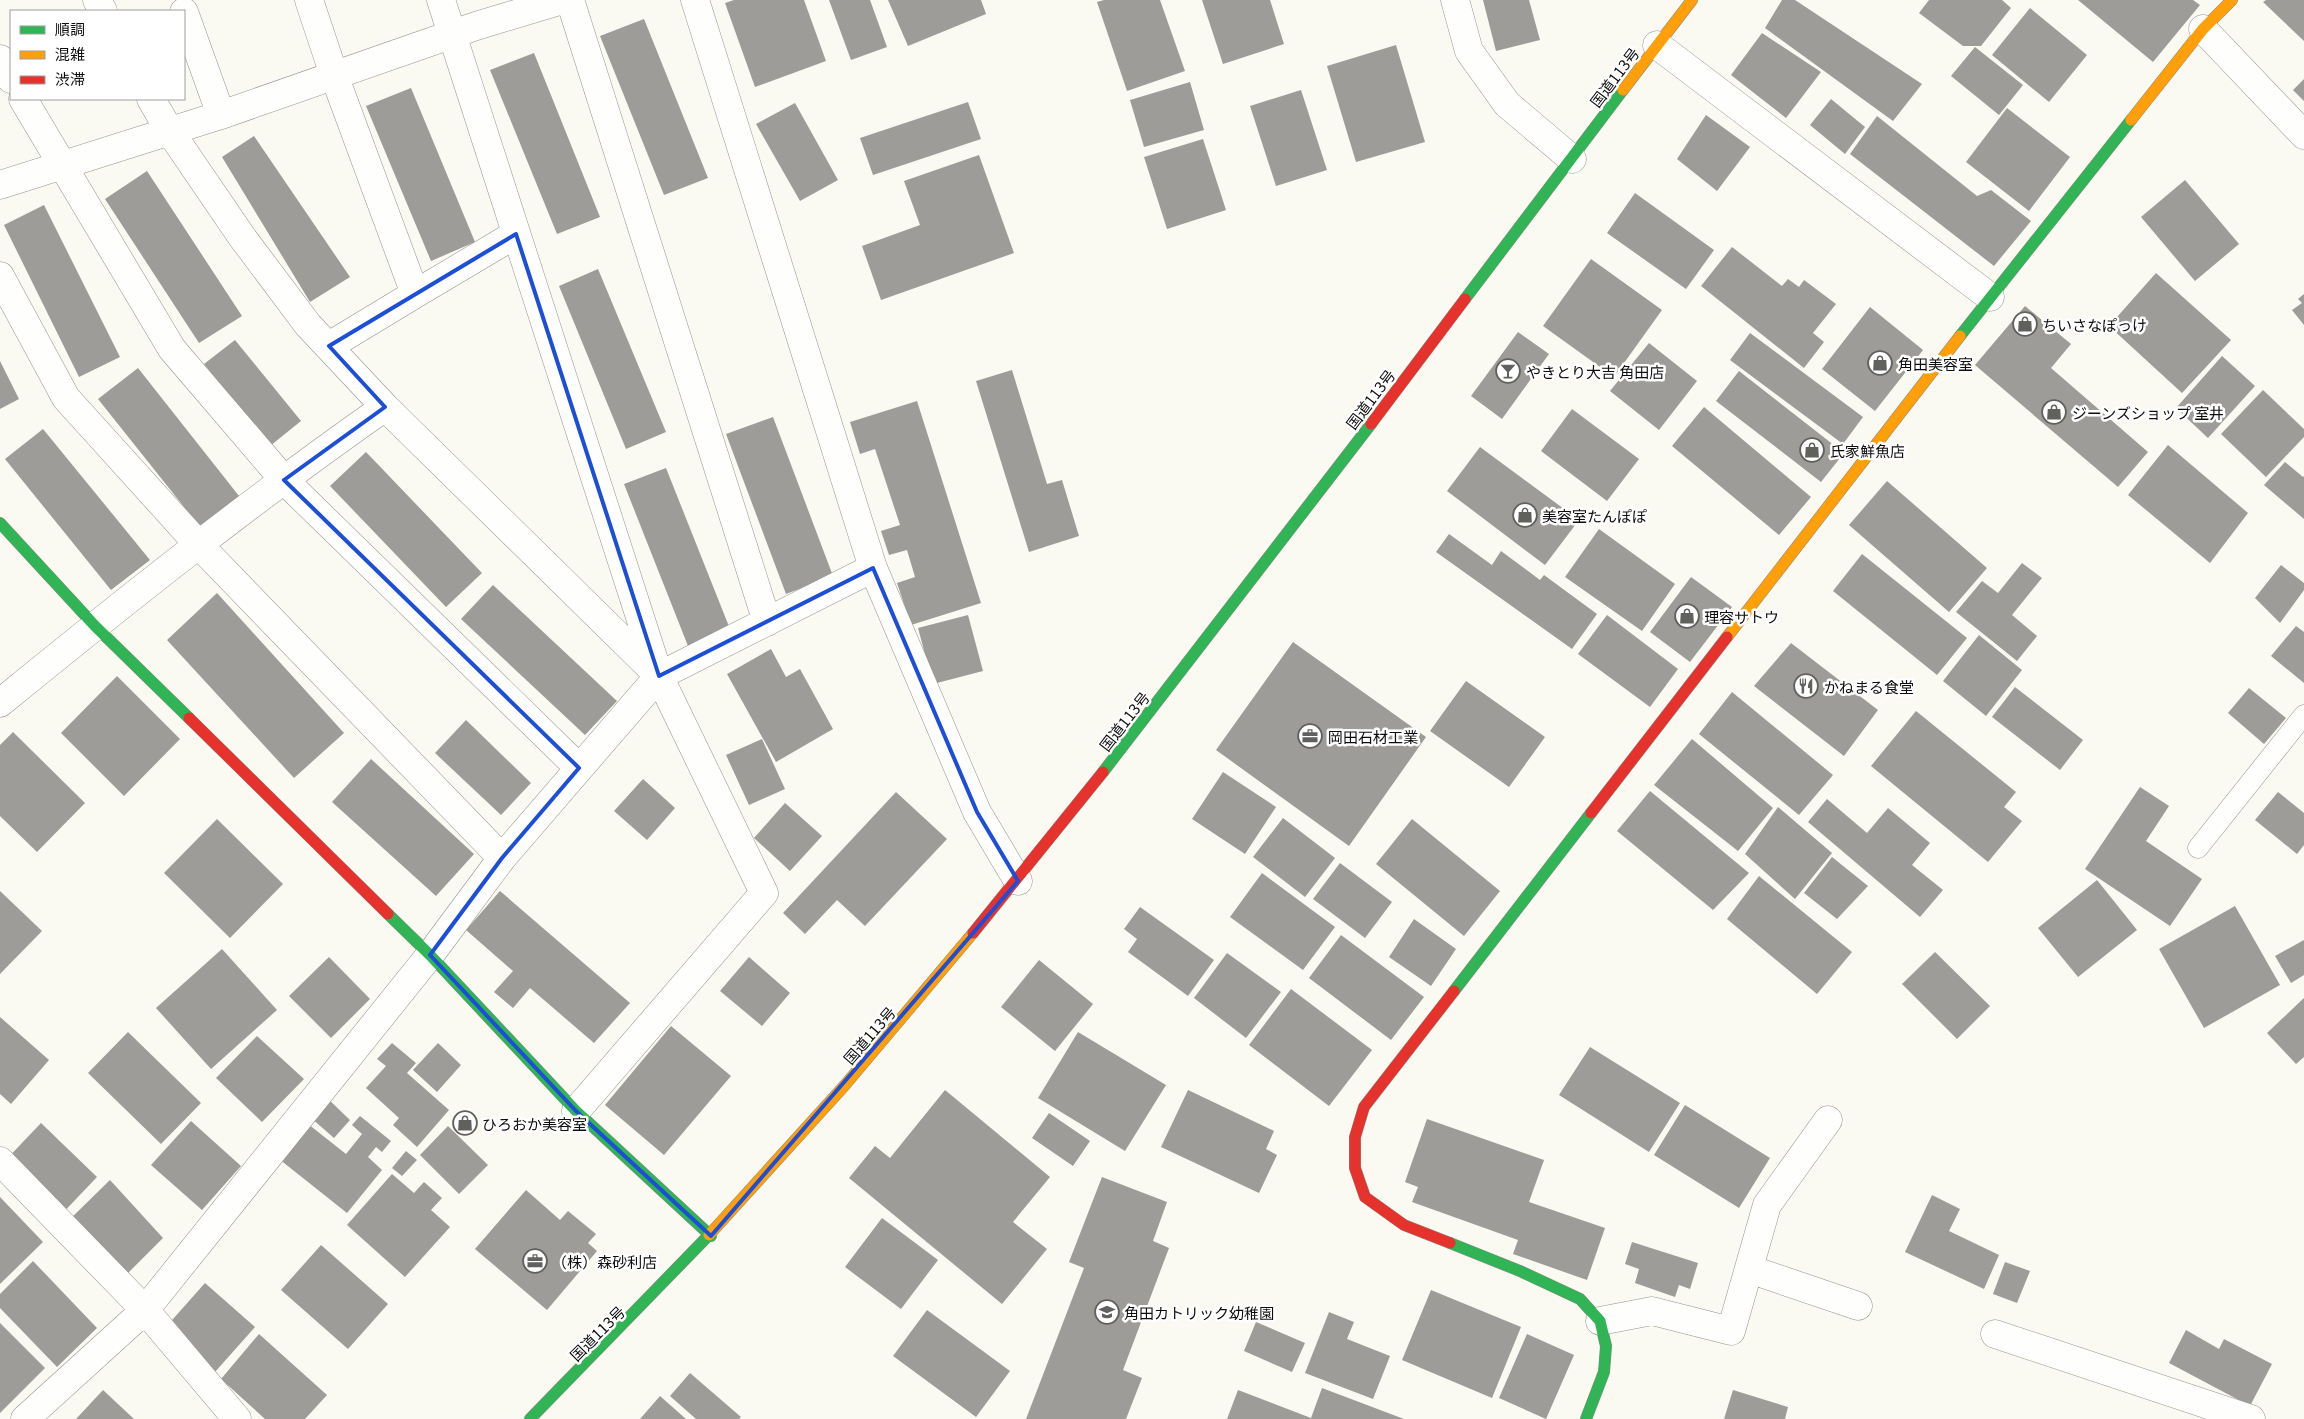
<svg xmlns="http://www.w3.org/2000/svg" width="2304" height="1419" viewBox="0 0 2304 1419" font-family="Georgia,'Noto Sans JP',serif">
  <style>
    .building { fill: #9d9c98 }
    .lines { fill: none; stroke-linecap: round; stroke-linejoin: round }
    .lane-casing { stroke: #949390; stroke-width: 21 }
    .street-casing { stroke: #949390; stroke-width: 29 }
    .fast-casing { stroke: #8a8a87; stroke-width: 12 }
    .slow-casing { stroke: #8a8a87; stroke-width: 12 }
    .jam-casing { stroke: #8a8a87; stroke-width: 12 }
    .lane { stroke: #fefefd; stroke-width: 20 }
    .street { stroke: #fefefd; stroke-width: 28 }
    .fast { stroke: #30b455; stroke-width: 11 }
    .slow { stroke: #ff9f0a; stroke-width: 11 }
    .jam { stroke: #e5322d; stroke-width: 11 }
    .marked { fill: none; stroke: #1d4ed8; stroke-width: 4; stroke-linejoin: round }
    .labels { text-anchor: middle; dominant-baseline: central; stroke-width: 5; stroke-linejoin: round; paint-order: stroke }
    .street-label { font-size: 15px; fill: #0d0d0d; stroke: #fff }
    .poi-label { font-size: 15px; fill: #0d0d0d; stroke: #fff; text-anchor: start }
  </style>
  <rect width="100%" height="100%" fill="#faf9f2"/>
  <path class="building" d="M734,0h70l22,61 -71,26 -30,-84z
    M829,0h41l17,47 -36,13z
    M888,0h93l5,14 -78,32z
    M1104,0h56l25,71 -58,20 -30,-89z
    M1202,0h68l14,44 -61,20z
    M1483,0h46l11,40 -44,11z
    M1782,0h13l127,84 -29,37 -128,-93z
    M1929,0h73l9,8 -30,38h-18l-44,-33z
    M2078,0h115l7,5 -47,57z
    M2266,0h38v41l-41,-39z
    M2030,8l57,47 -38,47 -57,-47z
    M644,19l64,159 -44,17 -64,-159z
    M1762,33l59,39 -35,46 -55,-43z
    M1396,45l29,97 -69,20 -29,-96z
    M1975,47l48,38 -24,30 -48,-39z
    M534,53l66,164 -43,17 -67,-164z
    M2304,79v22l-11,-11z
    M1190,82l14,48 -60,17 -14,-47z
    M411,88l64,154 -44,19 -65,-155z
    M1301,90l26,80 -51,16 -26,-80z
    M1831,99l34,28 -20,27 -35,-29z
    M968,102l13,37 -108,36 -13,-37z
    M795,103l43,77 -38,21 -44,-77z
    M2007,108l63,49 -41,54 -63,-49z
    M1706,115l44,32 -33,44 -40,-32z
    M1877,116l100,80 14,-6 40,31 -37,45 -144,-112z
    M254,136l96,141 -40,25 -88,-145z
    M1203,139l23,71 -59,19 -23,-72z
    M979,155l35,98 -133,47 -19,-54 58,-21 -16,-44z
    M147,171l95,145 -43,27 -94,-144z
    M2185,180l54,64 -44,37 -54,-64z
    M1635,193l79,57 -28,39 -79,-56z
    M44,205l76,152 -41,20 -75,-152z
    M1732,247l50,39 6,-7 11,8 5,-7 32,24 -23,29 11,9 -20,26 -103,-82z
    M1591,259l71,51 -48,67 -71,-51z
    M598,269l68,163 -40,17 -67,-163z
    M2156,273l75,67 -49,53 -73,-67z
    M2304,294v31l-12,-15 10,-7 -4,-4z
    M2025,306l46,38 -20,24 97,84 -30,35 -143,-122z
    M1870,307l53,43 -48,61 -53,-42z
    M1518,332l31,22 -47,65 -31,-23z
    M1750,333l113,84 -20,27 -113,-84z
    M235,340l66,81 -31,25 -66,-82z
    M1649,343l48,38 -38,49 -49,-39z
    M2222,356l33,30 -47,52 -32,-30z
    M0,361l19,38 -19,10z
    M138,368l101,128 -39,31 -102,-128z
    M1012,370l35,114 15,-4 17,56 -50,16 -53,-171z
    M1739,371l105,82 -23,29 -105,-81z
    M2263,390l41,39v8l-38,40 -45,-43z
    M917,401l64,202 -70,22 -14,-42 18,-6 -8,-27 -18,5 -8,-24 19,-6 -25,-76 -15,5 -10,-32z
    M1704,407l107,90 -32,38 -107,-89z
    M1572,409l67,50 -32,42 -66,-50z
    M773,417l60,159 -47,18 -60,-160z
    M43,429l107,131 -39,30 -106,-131z
    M2168,445l80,68 -38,50 -82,-68z
    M1480,447l99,73 -34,45 -98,-74z
    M366,452l116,121 -36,34 -116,-121z
    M2285,462l18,15 1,-1v43l-40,-34z
    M666,468l64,161 -42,17 -64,-162z
    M1887,481l100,87 -38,44 -100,-87z
    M1599,529l76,55 -33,47 -77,-54z
    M1449,534l43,31 9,-14 39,29 4,-5 53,39 -25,35 -136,-97z
    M1862,554l105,84 -30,37 -104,-84z
    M2022,563l20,15 -30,37 25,21 -20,25 -61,-49 26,-31 16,12z
    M2281,565l23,18v7l-24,33 -25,-25z
    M1691,577l41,30 -42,55 -40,-30z
    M493,585l124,116 -32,34 -124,-116z
    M217,593l127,140 -50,45 -127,-138z
    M968,615l15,56 -50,13 -15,-56z
    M1607,615l71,54 -28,38 -72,-53z
    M2296,626l8,6v51l-33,-27z
    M1979,635l43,35 -36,46 -43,-35z
    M1293,642l133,95 -77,109 -133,-96z
    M1791,643l87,67 -34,46 -90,-70z
    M771,649l15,28 14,-8 33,60 -57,33 -49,-88z
    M117,676l63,63 -56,57 -63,-63z
    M1466,681l79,56 -36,50 -79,-56z
    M2015,687l68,53 -23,30 -68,-53z
    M2249,688l37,30 -22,26 -36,-31z
    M1732,692l101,83 -34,40 -100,-81z
    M1916,711l100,81 -12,15 18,14 -34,41 -117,-96z
    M466,720l65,63 -30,32 -66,-62z
    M13,732l72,71 -48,49 -37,-36v-71z
    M762,739l23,50 -36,16 -23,-50z
    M1692,739l81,69 -35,43 -84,-66z
    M371,759l103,95 -38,42 -104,-94z
    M1223,772l53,35 -31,47 -53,-35z
    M643,779l32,29 -28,32 -33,-29z
    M2140,787l29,19 -23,35 56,38 -32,47 -85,-57z
    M1650,791l99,82 -36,37 -96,-79z
    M896,792l51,47 -82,87 -28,-26 -32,34 -22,-21z
    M2278,792l26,21v32l-7,9 -42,-34z
    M1827,799l40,34 21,-25 42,35 -18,22 31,25 -23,27 -112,-95z
    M785,803l37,33 -32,35 -36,-33z
    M1778,807l54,46 -37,46 -50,-45z
    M1283,818l52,40 -30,39 -52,-40z
    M217,819l66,65 -53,54 -66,-65z
    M1412,819l88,72 -36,45 -88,-72z
    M1832,857l36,29 -31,33 -33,-26z
    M1340,863l52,39 -27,36 -52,-39z
    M1262,873l73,54 -32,43 -73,-53z
    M1759,876l93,76 -35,42 -90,-75z
    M2097,880l40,50 -59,47 -40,-49z
    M0,891l42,40 -42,43z
    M500,891l130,112 -36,40 -64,-55 -17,20 -19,-16 19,-21 -47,-41z
    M2235,906l45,79 -76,43 -45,-79z
    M1140,907l74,53 -26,36 -60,-44 9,-13 -13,-10z
    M1414,919l42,30 -25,37 -42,-29z
    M1341,935l83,62 -33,43 -82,-62z
    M2304,940v35l-13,8 -16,-27z
    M222,949l55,61 -66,59 -55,-61z
    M1935,952l55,54 -33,33 -55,-55z
    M1227,953l54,39 -35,46 -52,-40z
    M329,957l41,42 -39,39 -42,-42z
    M749,957l41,36 -28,33 -42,-35z
    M1039,960l54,44 -38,47 -54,-44z
    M1291,989l81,61 -43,56 -80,-61z
    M2304,998v59l-8,7 -29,-31z
    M0,1017l49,43 -38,44 -11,-10z
    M671,1026l60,50 -67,79 -59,-50z
    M128,1032l73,71 -40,41 -73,-71z
    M1078,1032l88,53 -41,66 -87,-53z
    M257,1036l47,43 -42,43 -46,-44z
    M392,1043l24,20 -9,10 42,37 -32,37 -24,-22 6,-7 -33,-30 20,-22 -9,-7z
    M438,1043l23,22 -24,27 -24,-22z
    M1590,1047l90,56 -31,49 -90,-57z
    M945,1090l105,87 -37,45 34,27 -45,55 -153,-126 26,-32 15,12z
    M1188,1090l86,41 -8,18 11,6 -18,38 -98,-46z
    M327,1098l23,22 -16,18 -24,-21z
    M1685,1105l85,53 -31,50 -85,-53z
    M1049,1113l41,28 -17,25 -41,-28z
    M360,1116l31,25 -9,11 -6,-5 -8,10 14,13 -35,43 -68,-54 29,-35 38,30 16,-20 -10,-9z
    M1427,1119l117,41 -15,42 76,26 -18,52 -74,-26 5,-14 -106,-38 6,-15 -13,-5z
    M191,1121l50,45 -39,44 -51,-45z
    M41,1123l56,54 -40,42 -56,-54z
    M448,1126l40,39 -29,29 -39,-39z
    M406,1151l11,9 -15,16 -10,-8z
    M392,1174l22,19 10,-11 18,16 -11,12 19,17 -45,50 -58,-52z
    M1102,1177l65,25 -14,39 16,7 -46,122 19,8 -16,41h-100l58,-151 -15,-6z
    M110,1180l53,58 -44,44 -55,-57z
    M526,1190l34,30 8,-9 28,23 -8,9 9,8 -50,59 -72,-61z
    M1932,1195l28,14 -11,22 50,24 -15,34 -79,-37z
    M0,1197l43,45 -43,42z
    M882,1218l56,42 -37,49 -56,-42z
    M1632,1242l66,21 -8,26 -11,-4 -4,12 -40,-14 4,-14 -14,-5z
    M321,1245l67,59 -40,45 -67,-59z
    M33,1261l64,67 -40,39 -57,-59v-14z
    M2005,1262l25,9 -13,32 -24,-9z
    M205,1283l50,44 -40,45 -50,-44z
    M1431,1290l90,37 -29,71 -90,-38z
    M927,1310l83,61 -34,46 -83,-61z
    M1329,1312l25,10 -7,17 43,17 -17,43 -68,-26z
    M1256,1322l49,21 -13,29 -48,-21z
    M0,1323l45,45 -45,45z
    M2186,1330l33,19 5,-10 48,25 -22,42 -81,-43z
    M259,1334l68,61 -22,24h-40l-44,-40z
    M1527,1334l47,21 -28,64 -47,-21z
    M690,1373l51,44 -2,2h-43l-26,-23z
    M1322,1388l82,31h-177l11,-29 73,28z
    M103,1390l31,29h-58z
    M1733,1390l55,17 -3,12h-61z
    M660,1396l26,23h-46z"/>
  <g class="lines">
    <g class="lane-casing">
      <path id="lane" d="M2198,848l106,-133"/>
    </g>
    <g class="street-casing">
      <path id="street" d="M97,0l6,11
        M309,0l25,75 81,219 -86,52
        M441,0l218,676 105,217 -188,218
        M570,0l197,622
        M695,0l178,568 104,244 41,69
        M1455,0l14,51 38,53 65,55
        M184,12l37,103
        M2203,29l101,106
        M1657,45l333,252
        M0,59l11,20
        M23,99l149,250 112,131 295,288
        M0,185l221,-70 255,-89 86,-26
        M0,276l66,122 133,147 303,313
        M415,294l101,-60
        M385,407l271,266
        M0,703c125,-102 252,-203 385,-296l-77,-82 -66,-88 -73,-107 -18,-31
        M0,1161l145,149 92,109
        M1749,1269l109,37
        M1600,1321l52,-10 79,20 36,-126 61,-85
        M1995,1334l256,85
        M25,1419l120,-109 285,-355 72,-97 157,-182 214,-108"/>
    </g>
    <g class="fast-casing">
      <path id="fast" d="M1465,299l158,-209
        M1960,336l171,-216
        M0,523l95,103 94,92
        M1103,772l268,-348
        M388,914l42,41 146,156 135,125
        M1454,991l137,-178
        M1450,1243l70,28 60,28 20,22 6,25 -2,26 -18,47
        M530,1419l179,-184"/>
    </g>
    <g class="slow-casing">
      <path id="slow" d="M1623,90l69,-90
        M2131,120l72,-91 29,-29
        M1727,637l233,-301
        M709,1235l136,-150 128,-152"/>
    </g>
    <g class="jam-casing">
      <path id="jam" d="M1371,424l94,-125
        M189,718l199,196
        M1591,813l136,-176
        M973,933l130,-161
        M1450,1243l-46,-18 -39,-28 -10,-29v-31l9,-30 90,-116"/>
    </g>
    <use href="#lane" class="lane"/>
    <use href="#street" class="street"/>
    <use href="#fast" class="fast"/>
    <use href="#slow" class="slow"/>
    <use href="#jam" class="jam"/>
  </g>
  <path class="marked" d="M516,234l143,442 214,-108 104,244 41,69 -307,355 -135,-125 -146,-156 72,-97 77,-90 -295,-288 101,-73 -56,-61z"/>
  <defs>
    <g id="shop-ring" transform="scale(1.25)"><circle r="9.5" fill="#fff" stroke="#60605d" stroke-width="1.5"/><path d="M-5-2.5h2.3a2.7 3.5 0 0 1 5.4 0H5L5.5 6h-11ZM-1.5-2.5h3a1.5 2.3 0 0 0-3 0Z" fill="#60605d"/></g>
    <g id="bar-ring" transform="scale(1.25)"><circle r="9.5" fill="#fff" stroke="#60605d" stroke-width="1.5"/><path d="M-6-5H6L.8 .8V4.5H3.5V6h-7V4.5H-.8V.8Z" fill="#60605d"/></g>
    <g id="restaurant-ring" transform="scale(1.25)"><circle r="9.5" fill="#fff" stroke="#60605d" stroke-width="1.5"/><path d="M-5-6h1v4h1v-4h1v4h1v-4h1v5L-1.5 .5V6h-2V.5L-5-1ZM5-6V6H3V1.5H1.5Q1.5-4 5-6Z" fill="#60605d"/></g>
    <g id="office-ring" transform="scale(1.25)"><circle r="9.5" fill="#fff" stroke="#60605d" stroke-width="1.5"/><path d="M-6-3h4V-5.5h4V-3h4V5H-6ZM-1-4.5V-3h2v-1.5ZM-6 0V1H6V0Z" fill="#60605d"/></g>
    <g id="school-ring" transform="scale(1.25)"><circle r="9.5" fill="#fff" stroke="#60605d" stroke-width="1.5"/><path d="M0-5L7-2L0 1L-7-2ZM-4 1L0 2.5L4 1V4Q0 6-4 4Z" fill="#60605d"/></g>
  </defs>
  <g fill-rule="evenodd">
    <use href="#shop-ring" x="2025" y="324"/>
    <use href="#shop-ring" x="1880" y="363"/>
    <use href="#bar-ring" x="1508" y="371"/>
    <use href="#shop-ring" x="2054" y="412"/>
    <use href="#shop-ring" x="1812" y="450"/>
    <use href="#shop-ring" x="1525" y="515"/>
    <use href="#shop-ring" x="1687" y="616"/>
    <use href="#restaurant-ring" x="1806" y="686"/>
    <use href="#office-ring" x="1310" y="736"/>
    <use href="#shop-ring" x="465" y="1123"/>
    <use href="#office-ring" x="535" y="1261"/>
    <use href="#school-ring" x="1107" y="1312"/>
  </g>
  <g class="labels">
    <g class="street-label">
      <text transform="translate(1614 77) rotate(-53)">国道113号</text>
      <text transform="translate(1370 399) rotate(-53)">国道113号</text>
      <text transform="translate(1124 721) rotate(-52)">国道113号</text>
      <text transform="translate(869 1035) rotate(-49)">国道113号</text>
      <text transform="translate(597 1333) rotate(-45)">国道113号</text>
    </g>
    <g class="poi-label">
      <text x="2042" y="324">ちいさなぽっけ</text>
      <text x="1898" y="363">角田美容室</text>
      <text x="1526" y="371">やきとり大吉 角田店</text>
      <text x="2072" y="412">ジーンズショップ 室井</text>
      <text x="1830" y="450">氏家鮮魚店</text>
      <text x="1542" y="515">美容室たんぽぽ</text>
      <text x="1704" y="616">理容サトウ</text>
      <text x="1824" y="686">かねまる食堂</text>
      <text x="1328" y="736">岡田石材工業</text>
      <text x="482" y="1123">ひろおか美容室</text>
      <text x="552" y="1261">（株）森砂利店</text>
      <text x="1124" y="1312">角田カトリック幼稚園</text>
    </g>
  </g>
  <rect x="10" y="10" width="175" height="90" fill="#ffffff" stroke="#9e9e9e"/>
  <rect x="20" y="26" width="25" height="8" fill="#30b455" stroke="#9e9e9e"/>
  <text x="55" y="35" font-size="15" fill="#0d0d0d">順調</text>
  <rect x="20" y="51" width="25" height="8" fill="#ff9f0a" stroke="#9e9e9e"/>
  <text x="55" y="60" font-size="15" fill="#0d0d0d">混雑</text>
  <rect x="20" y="76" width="25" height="8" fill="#e5322d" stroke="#9e9e9e"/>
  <text x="55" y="85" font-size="15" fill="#0d0d0d">渋滞</text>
</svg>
